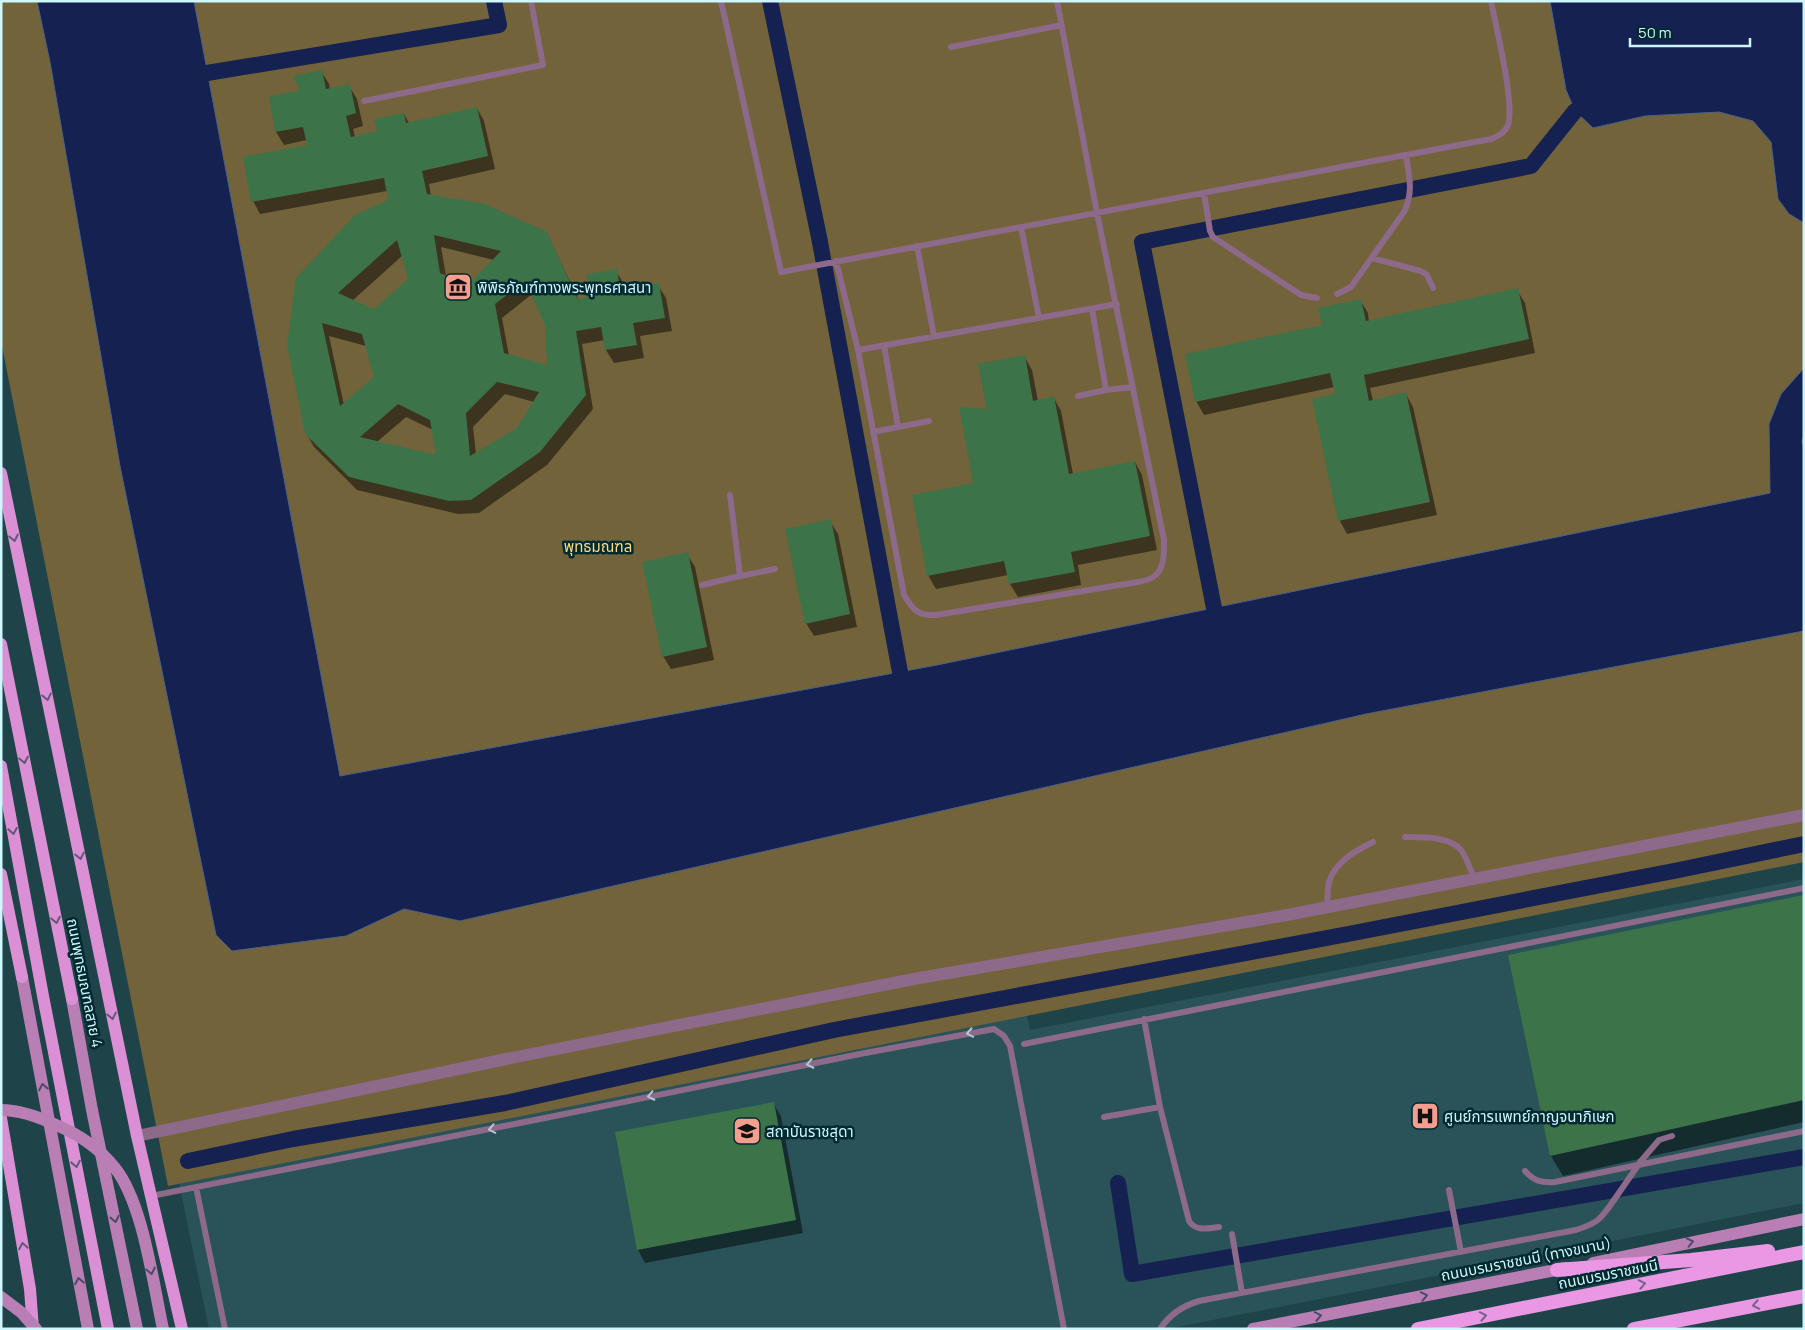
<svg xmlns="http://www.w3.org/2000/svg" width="1805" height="1330" viewBox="0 0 1805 1330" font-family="Manrope,'Noto Sans Thai',sans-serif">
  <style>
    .built { fill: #295359 }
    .green { fill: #73633a }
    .water { fill: #152151; stroke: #4c6185 }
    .shadow { fill: #0007; fill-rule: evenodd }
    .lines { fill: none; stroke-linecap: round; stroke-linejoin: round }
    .canal { stroke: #152151; stroke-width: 16 }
    .building { fill: #3d7348; fill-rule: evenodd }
    .service { stroke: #8d698a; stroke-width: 6 }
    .minor { stroke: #8d698a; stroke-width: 12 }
    .secondary { stroke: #b97fb5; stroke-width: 12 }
    .primary { stroke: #db90d6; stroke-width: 12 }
    .trunk { stroke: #ea98e4; stroke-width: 14 }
    .service-bridge { stroke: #8d698a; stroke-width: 6 }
    .secondary-bridge { stroke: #b97fb5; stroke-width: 12 }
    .oneway { stroke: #63587b }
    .oneway2 { stroke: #b7c5d5 }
    .oneway3 { stroke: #4b4c65 }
    .oneway4 { stroke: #76618a }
    .labels { text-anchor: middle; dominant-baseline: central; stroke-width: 5; stroke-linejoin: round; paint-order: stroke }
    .poi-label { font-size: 15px; fill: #cdf6fd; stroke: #012a30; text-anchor: start }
    .park-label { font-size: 15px; fill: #fedb7e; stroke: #012a30 }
    .street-label { font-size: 15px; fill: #cdf6fd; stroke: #012a30 }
  </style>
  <rect width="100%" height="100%" fill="#1e444a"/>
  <path class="built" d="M1804,879v324l-637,126h-958l-30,-146 848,-168 3,15z"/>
  <path class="green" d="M1,1h1803v861l-1636,324 -167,-845z"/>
  <path class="water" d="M37,1h157l146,775 597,-111 833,-172 -1,-69 12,-30 23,-26v66l-2,8 2,6v183l-438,83 -906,207 -56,-12 -58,27 -114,15 -16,-16 -96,-469 -70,-404z
    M1550,1h254v222l-15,-9 -11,-15 -7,-57 -18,-21 -34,-9 -74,4 -52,12 -18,-17 -9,-21z"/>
  <path class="shadow" d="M321,71l8,13 1,6 19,-4 8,13 6,27 -10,3 2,8 23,-5 26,-18 5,9 68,-15 7,13 11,48 -66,15 2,12 116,37 32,68 12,-5 25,-25 8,13 1,6 33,-5 8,13 6,33 -32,5 4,22 -30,5 -8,-13 -1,-10 -23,4 11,65 -46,56 -68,48 -21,1 -101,-24 -43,-43 -8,-14 -17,-88 100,-144 -2,-10 -127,23 -7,-13 55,-55 -1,-6 -23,5 -8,-13 26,-40zM441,247l53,13 -24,26 -24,-10zM403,255l7,24 -36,32 -22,-10zM532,294l14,30 3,42 -40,-10 -7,-38zM329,336l37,10 9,31 -31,28zM505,394l29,8 -16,27 -42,25 -3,-27zM406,417l27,13 5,27 -61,-15z
    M1517,290l8,13 10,50 -165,35 3,13 33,-7 7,13 24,108 -90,19 -7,-13 -26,-121 22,-5 -2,-8 -130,28 -8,-14 127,-75 37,-26 8,13 1,9z
    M1024,356l8,14 6,31 16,-3 7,13 12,63 62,-12 7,13 15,75 -79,15 3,20 -63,12 -8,-13 -2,-9 -72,14 -8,-14 47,-91 13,-74z
    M830,521l8,13 19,93 -43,9 -8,-13z
    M687,554l8,13 19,93 -43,9 -8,-13z
    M1804,897v225l-241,54 -12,-20 -41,-200z
    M773,1103l8,13 22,117 -158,30 -7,-13z"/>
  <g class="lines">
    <path class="canal" d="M770,1l49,236 81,435
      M207,73l292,-48 -5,-24
      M1214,608l-72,-366 389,-76 44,-55
      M188,1161l105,-22 212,-36 329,-73 514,-96 331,-64 125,-26
      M1118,1183l14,91 672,-117"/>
  </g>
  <path class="building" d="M322,70l4,19 24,-5 6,29 -10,3 5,21 26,-6 -3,-12 30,-6 2,10 71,-16 11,49 -66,15 5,23 58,10 62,28 31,68 12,-4 -3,-22 30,-5 3,21 39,-7 6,35 -32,5 4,22 -32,5 -4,-23 -25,4 10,64 -46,57 -69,48 -22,1 -100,-24 -44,-43 -18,-89 9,-67 59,-63 33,-15 -4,-22 -133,24 -8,-45 64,-12 -4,-18 -28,5 -6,-36 31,-5 -7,-15zM434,235l67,16 -32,33 -29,-11zM397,240l11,39 -34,30 -36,-16zM525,281l20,43 2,41 -43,-12 -9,-49zM322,323l40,11 12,43 -34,29zM497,382l42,10 -22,36 -47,28 -4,-43zM398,404l32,16 6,35 -76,-18z
    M1518,288l11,51 -165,36 5,26 37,-9 24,110 -92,19 -26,-122 23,-5 -5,-21 -135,29 -10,-48 137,-29 -4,-17 43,-9 5,22z
    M1025,355l8,46 21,-5 15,78 66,-13 15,75 -79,16 4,20 -66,12 -5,-23 -77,15 -15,-81 61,-12 -14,-76 28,2 -9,-45z
    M831,519l19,95 -45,10 -20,-95z
    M688,552l19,95 -45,10 -20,-95z
    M1804,895v205l-254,56 -42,-201z
    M774,1102l22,118 -159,30 -22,-118z"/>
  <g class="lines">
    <path class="service" d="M721,1l60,271 710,-133c7,-3 14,-6 17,-14 7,-22 -12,-98 -17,-124
      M951,47l111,-22
      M364,101l179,-36 -12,-64
      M1204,193l6,38 3,6 88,58 16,3
      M1021,227l18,91
      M917,246l17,90
      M1372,258l49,13 6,4 6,13
      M836,261l22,89 46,245c9,15 14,21 32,20l202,-33c5,-1 12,-2 15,-5 12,-7 11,-25 11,-37l-67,-327 -40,-212
      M1337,294l14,-7 53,-75c10,-21 5,-35 2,-57
      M1092,309l14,81 26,-3
      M884,345l14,82
      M858,350l259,-46
      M1078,396l28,-6
      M873,432l56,-11
      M740,576l35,-7
      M702,585l38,-9 -10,-81
      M1405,837c17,0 44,-1 56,13 6,8 9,20 14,29
      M1327,907c1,-8 0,-17 2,-25 6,-20 26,-31 44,-40
      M1024,1044l780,-156
      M1160,1107l29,114c7,11 19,7 30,6
      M1104,1117l56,-10 -16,-88
      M1641,1161l18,-21 13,-4
      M1525,1171c9,10 16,12 30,11l249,-51
      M196,1187l29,142
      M1449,1190l12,62
      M151,1196l394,-78 315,-64 134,-25 10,7 6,10 54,283
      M1232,1234l10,59
      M1160,1329c10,-15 22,-23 39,-28l377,-71c22,-7 25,-11 38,-30"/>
    <path class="minor" d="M137,1136l379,-79 403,-79 368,-63 517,-100"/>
    <path class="secondary" d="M22,977l66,352
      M72,999l20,111 45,219
      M1593,1263l211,-44
      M1253,1329l313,-61"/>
    <path class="primary" d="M1,473l136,663 45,193
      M1,644l71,355
      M1,766l42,230 65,333
      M1,874l21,103
      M1,1118l29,171 3,40"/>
    <path class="trunk" d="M1557,1270l134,-10 77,-9
      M1418,1329l386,-77
      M1634,1329l170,-33"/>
    <path class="service-bridge" d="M1614,1200l27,-39"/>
    <path class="secondary-bridge" d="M1,1110c20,0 38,7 55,15 22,9 44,24 59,43 28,35 38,115 48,161
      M1,1297l21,16 14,16"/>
  </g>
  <defs><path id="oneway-chevron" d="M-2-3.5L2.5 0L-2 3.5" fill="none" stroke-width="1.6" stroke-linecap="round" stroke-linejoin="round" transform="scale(1.25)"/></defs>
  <g class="oneway">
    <use href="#oneway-chevron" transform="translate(14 538) rotate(78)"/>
    <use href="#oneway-chevron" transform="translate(47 697) rotate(78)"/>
    <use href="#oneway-chevron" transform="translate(24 760) rotate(79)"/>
    <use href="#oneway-chevron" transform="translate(13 831) rotate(80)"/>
    <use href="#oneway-chevron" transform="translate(80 856) rotate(78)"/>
    <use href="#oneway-chevron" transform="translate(56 920) rotate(79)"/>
    <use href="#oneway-chevron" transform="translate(112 1016) rotate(78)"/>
    <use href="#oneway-chevron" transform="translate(76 1164) rotate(79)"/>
    <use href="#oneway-chevron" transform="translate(23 1246) rotate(-100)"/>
  </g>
  <g class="oneway2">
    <use href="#oneway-chevron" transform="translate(970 1033) rotate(169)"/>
    <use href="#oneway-chevron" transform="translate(810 1064) rotate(168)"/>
    <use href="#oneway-chevron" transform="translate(651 1096) rotate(168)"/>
    <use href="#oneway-chevron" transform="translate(492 1129) rotate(169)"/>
  </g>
  <g class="oneway3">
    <use href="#oneway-chevron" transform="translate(43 1087) rotate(-101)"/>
    <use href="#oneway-chevron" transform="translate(115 1219) rotate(78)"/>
    <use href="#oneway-chevron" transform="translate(1690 1242) rotate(-12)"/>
    <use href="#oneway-chevron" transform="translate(151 1271) rotate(78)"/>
    <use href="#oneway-chevron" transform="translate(79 1281) rotate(-101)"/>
    <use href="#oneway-chevron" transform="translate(1424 1296) rotate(-11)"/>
    <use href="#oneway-chevron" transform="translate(1318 1316) rotate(-11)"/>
  </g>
  <g class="oneway4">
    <use href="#oneway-chevron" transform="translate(1642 1284) rotate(-11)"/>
    <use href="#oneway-chevron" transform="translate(1756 1305) rotate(169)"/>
    <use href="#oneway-chevron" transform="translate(1483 1316) rotate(-11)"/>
  </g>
  <defs>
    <g id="museum-square" transform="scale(1.4375)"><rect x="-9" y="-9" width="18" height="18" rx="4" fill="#f59d8f" stroke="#012a30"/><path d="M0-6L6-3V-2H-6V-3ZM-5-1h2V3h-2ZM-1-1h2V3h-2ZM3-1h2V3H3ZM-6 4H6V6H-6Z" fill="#111"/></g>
    <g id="hospital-square" transform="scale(1.4375)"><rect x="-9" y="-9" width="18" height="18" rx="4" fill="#f59d8f" stroke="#012a30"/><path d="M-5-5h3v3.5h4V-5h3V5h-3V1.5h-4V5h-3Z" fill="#111"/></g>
    <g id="university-square" transform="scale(1.4375)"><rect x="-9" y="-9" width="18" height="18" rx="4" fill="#f59d8f" stroke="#012a30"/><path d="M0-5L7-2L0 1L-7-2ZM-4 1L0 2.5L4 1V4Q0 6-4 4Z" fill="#111"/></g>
  </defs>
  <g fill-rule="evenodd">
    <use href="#museum-square" x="458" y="287"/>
    <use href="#hospital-square" x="1425" y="1116"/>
    <use href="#university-square" x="747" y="1131"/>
  </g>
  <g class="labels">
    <g class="poi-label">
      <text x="477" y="287">พิพิธภัณฑ์ทางพระพุทธศาสนา</text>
      <text x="1444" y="1116">ศูนย์การแพทย์กาญจนาภิเษก</text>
      <text x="766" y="1131">สถาบันราชสุดา</text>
    </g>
    <g class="park-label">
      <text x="598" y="546">พุทธมณฑล</text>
    </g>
    <g class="street-label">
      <text transform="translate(85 983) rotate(79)">ถนนพุทธมณฑลสาย 4</text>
      <text transform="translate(1526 1259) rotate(-11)">ถนนบรมราชชนนี (ทางขนาน)</text>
      <text transform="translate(1608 1274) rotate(-11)">ถนนบรมราชชนนี</text>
    </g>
  </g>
  <rect width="1805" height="1330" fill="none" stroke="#cdf6fd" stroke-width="5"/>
  <path d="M1630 38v8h120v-8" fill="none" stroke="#cdf6fd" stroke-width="2.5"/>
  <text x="1638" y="38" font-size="15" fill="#cdf6fd" stroke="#012a30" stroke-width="4" paint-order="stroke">50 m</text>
</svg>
